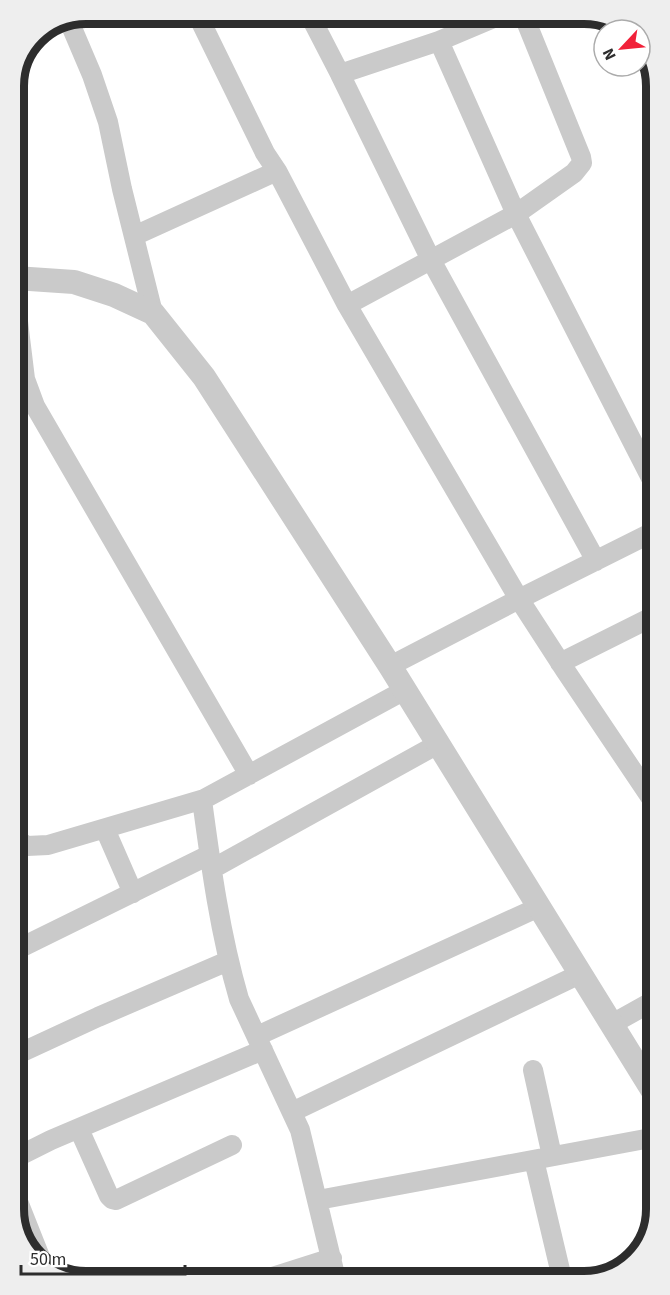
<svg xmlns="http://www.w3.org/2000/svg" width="670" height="1295" viewBox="0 0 670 1295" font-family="'Source Sans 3',sans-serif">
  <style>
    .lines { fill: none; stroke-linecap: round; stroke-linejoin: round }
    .minor { stroke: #cacaca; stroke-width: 20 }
    .tertiary { stroke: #cacaca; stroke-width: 24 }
    .rim { fill: none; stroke: #2d2d2d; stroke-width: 8 }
  </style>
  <rect width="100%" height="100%" fill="#fff"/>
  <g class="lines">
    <path class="minor" d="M197,14l68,139 12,18 70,134 172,294 -129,67
      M309,14l31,60 99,-33 77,173 58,-41 8,-10 -1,-6 -58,-143
      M69,21l23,54 16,47 14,67 31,124
      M439,41l64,-27
      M340,74l91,186 165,301
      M134,236l143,-65
      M15,297l10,82 10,27 214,369
      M347,305l169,-91 137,268
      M653,532l-134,67 46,71 90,134
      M560,663l94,-47
      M202,800c9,67 18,134 37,199l61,131 36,149
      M105,829l28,64
      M17,840l10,6 21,-1 156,-46 201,-109
      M212,869l226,-125
      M18,949l191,-94
      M612,1024l43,-24
      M257,1036l282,-129
      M18,1054l80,-37 130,-56
      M533,1070l19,86
      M292,1112l288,-138
      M79,1129l30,67 3,3 4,1 116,-55
      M19,1156l32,-16 212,-90
      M534,1160l27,114
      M318,1200l338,-63
      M19,1204l21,53
      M266,1279l66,-21"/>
    <path class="tertiary" d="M15,278l59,4 40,13 39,18 51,64 186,289 266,430"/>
  </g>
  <path d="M0 0H670V1295H0ZM86 24H584A62 62 0 0 1 646 86V1209A62 62 0 0 1 584 1271H86A62 62 0 0 1 24 1209V86A62 62 0 0 1 86 24Z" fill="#eee" fill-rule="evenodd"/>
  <path class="rim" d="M86 24H584A62 62 0 0 1 646 86V1209A62 62 0 0 1 584 1271H86A62 62 0 0 1 24 1209V86A62 62 0 0 1 86 24Z"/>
  <g transform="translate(622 48) rotate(244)"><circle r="28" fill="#ffffff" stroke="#ababab" stroke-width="1.5"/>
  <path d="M0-4.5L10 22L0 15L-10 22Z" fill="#f12139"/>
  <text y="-9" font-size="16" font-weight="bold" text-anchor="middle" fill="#2d2d2d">N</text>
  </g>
  <path d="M21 1265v9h164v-9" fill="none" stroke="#2d2d2d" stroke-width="3"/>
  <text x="30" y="1265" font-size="18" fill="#2d2d2d" stroke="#ffffff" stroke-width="4.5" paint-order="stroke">50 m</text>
</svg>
